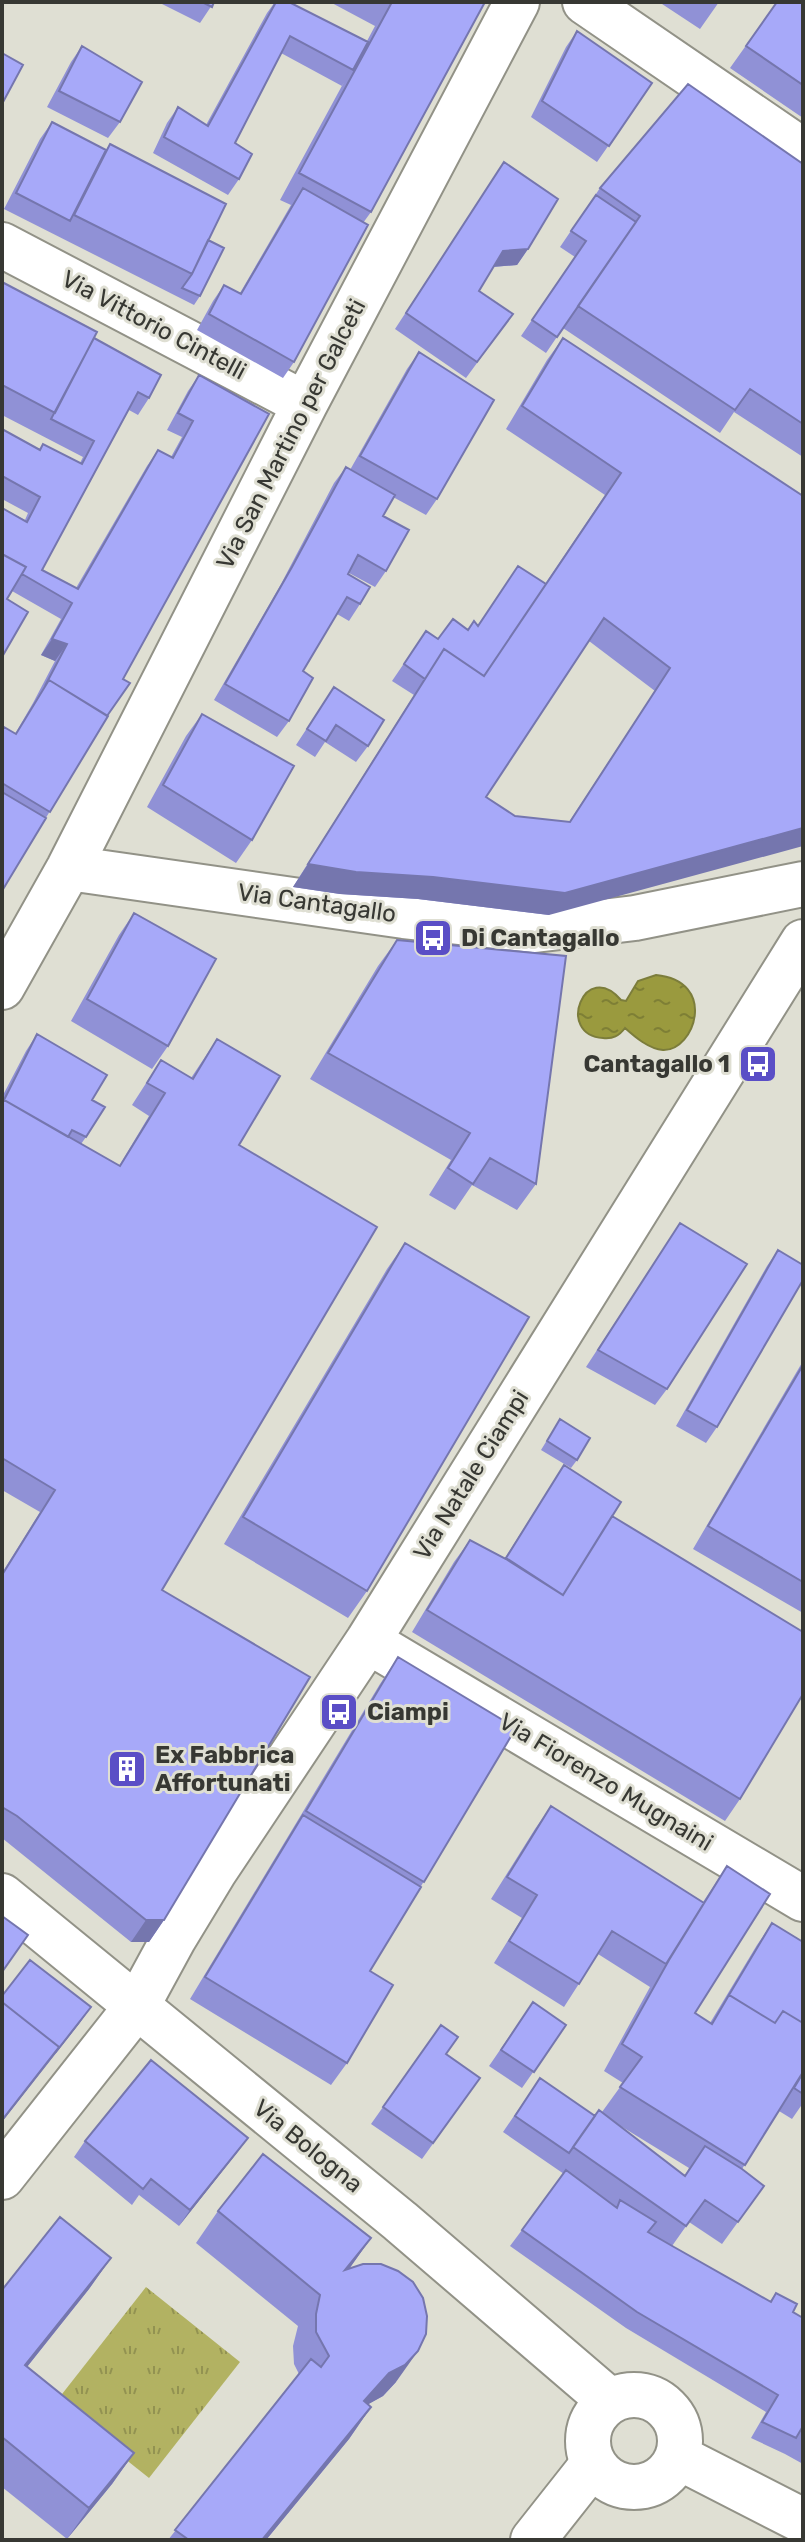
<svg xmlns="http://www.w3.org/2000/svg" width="805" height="2542" viewBox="0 0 805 2542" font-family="Rubik,sans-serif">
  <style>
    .grass { fill: url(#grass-tufts) }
    .water { fill: url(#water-ripples); stroke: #7c7d3b; stroke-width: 2 }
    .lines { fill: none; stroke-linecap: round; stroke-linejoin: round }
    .minor-casing { stroke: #929287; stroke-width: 48 }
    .tertiary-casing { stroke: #929287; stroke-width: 48 }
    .minor { stroke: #fff; stroke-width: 44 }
    .tertiary { stroke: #fff; stroke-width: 44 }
    .wall { fill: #9091d6; fill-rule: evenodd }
    .shaded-wall { fill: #7576ae }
    .building { fill: #a7a9f9; stroke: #7576ae; stroke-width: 2; fill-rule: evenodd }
    .labels { text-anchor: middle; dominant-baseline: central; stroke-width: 6; stroke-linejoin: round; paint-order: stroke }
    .street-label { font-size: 24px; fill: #373833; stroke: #dfdfd3 }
    .poi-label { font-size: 24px; font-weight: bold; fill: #373833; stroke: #dfdfd3; text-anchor: start }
  </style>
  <defs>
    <pattern id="grass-tufts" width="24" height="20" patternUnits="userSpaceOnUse" patternTransform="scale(2)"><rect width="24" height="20" fill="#b2b262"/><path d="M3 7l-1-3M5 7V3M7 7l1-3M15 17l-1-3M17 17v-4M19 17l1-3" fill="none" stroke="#929251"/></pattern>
    <pattern id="water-ripples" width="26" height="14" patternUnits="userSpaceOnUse" patternTransform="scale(2)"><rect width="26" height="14" fill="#9a9a3e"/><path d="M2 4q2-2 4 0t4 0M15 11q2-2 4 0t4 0" fill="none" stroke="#7e7f35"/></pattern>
  </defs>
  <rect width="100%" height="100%" fill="#dfdfd3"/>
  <path class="grass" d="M146,2287l94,75 -91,116 -94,-75z"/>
  <path class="water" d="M656,975c62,6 39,76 7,75 -14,-1 -28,-13 -38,-22 -6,8 -12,11 -22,10 -48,-3 -18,-80 18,-38l5,1 12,-20z"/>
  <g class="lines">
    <g class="minor-casing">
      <path id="minor" d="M585,2l218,149
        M2,245l303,159
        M69,868l335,48 131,14 100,-12 168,-34
        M2,987l67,-119 236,-464 212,-402
        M368,1641l435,258
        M2,2177l135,-171 37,-68 40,-66 154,-231 435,-699
        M533,2540l60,-76"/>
    </g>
    <g class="tertiary-casing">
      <path id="tertiary" d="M2,1896l398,325 210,180
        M588 2441a46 46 0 1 1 92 0a46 46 0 1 1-92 0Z
        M678,2457l125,64"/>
    </g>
    <use href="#minor" class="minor"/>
    <use href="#tertiary" class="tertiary"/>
  </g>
  <path class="wall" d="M158,2h56l-14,21z
    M275,2h14l78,39 8,-15 -45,-24h155l-114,210 -8,11 -69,139 -11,16 -86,-48 16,-29 11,-16 16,8 51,-88 -11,-5 64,-118 -2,4 -61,-33 -46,90 4,36 -11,16 -75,-42 14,-30 11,-16 28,18 61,-112z
    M659,2h60l-19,27z
    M777,2h26v116l-73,-50z
    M577,31l75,52 -55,79 -66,-45 35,-70z
    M82,46l38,76 -12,16 -61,-31 24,-45z
    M52,122l54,28 4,-6 98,96 -8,56 -6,9 -190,-96 36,-70z
    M504,162l24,87 -11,16 -24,2 -14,24 34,23 -47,64 -71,-49z
    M803,164v293l-69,-45 -14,21 -157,-105 -17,25 -25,-17 54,-79 -15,-10 40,-59z
    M2,282l92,56 55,60 -11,17 -9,-5 -87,160 34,18 71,-122 11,-16 13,7 11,-20 -15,-7 21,-39 11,-16 70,39 -146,265 -16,37 -105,175v-161l13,4 18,-31 22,-42 -14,-6 20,-36 -49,-28 -5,8 -5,-91 23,12 3,-7 -26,-14v-70l37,20 41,14 3,-6 -81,-42z
    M563,338l240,158 -254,419 -131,-16 -78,-5 -47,-7 121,-192 -22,-14 34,-50 12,8 40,-13 67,-42 60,-89 -99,-66 41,-69zM589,641l66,50 -86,131 -54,-6 -29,-19z
    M419,352l18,147 -11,16 -33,-18 -10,19 3,55 -11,16 -26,-14 -1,1 12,30 -11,17 -12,-7 -34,57 -14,50 -12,16 -63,-37 67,-116 53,-101 12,-16 4,3 57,-101z
    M334,687l34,59 -12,16 -31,-20 -10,15 -19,-12z
    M202,714l50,126 -16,23 -89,-56 39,-71z
    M134,913l34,133 -16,23 -81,-48 48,-86z
    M397,940l139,244 -19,26 -45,-25 -17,25 -26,-15 22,-35 -141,-81 68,-113z
    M37,1034l55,66 -6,37 -5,7 38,22 30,-50 -17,-11 29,-45 30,18 26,-39 22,106 -77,445 2,330 -15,22h-18l-129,-104v-265l38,-61 -38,-22v-393l24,-46z
    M680,1223l-13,166 -12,16 -69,-38z
    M405,1243l-38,348 -19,27 -124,-74 163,-275z
    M778,1250l-61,177 -11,16 -30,-17 91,-160z
    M803,1361v252l-110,-64z
    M560,1419l17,41 -6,8 -30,-18z
    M564,1465l48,51 128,283 -15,22 -313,-189 42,-70 16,-22 35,18z
    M398,1657l118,71 -146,243 -23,92 -16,22 -141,-86 190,-315z
    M551,1806l152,96 24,-36 -32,147 15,10 47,-78 15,-22 31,19v161l-11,16 -13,-8 -37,58 22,17 -42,58 -33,-22 -17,24 98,55 6,-8 17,19 10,6v146l-18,-10 -34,-16 15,-26 -140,-84 -116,-82 54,-72 -61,-42 37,-54 55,38 7,-4 21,-29 -19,-12 46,-84 -52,-33 -34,53 -70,-44 28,-45 -31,-19 44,-70zM619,2125l70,43 -4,8z
    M533,2002l33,23 -44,63 -33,-22z
    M441,2025l5,29 34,24 -58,81 -51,-35z
    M248,2138l-69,88 -40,-31 -7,10 -58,-48 11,-16z
    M218,2211l153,27 -22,31 47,113 -13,14 -15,8 3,3 -22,32 -83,101h-98l131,-166 -5,-10 -1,-18 5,-20 -102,-83z
    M111,2258l-22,31 -62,78 107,86 -22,31 -45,55 -65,-52v-197z"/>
  <path class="shaded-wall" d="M528,249l-11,16 -26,2 12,-16z
    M52,639l15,5 -12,17 -14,-6z
    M803,828v18l-254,69 -131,-16 -78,-5 -47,-7 15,-23z
    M146,1920h18l-15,22h-18z
    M91,2007l-12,17 -77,98v-2z
    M248,2138l-12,16 -57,72 11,-16z
    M371,2238l-22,31 -4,1z
    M111,2258l-22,31 -86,108 22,-32z
    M418,2351l-22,31 -13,14 -16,9 -3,-4 25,-28z
    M371,2407l-22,32 -83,101h-4z
    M134,2453l-22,31 -45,55 22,-31z"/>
  <path class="building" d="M202,2h12l-2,5z
    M276,2h13l79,40 -15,28 -63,-34 -55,107 17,11 -13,25 -75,-42 14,-30 30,19z
    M392,2h93l-114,210 -72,-39z
    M777,2h26v83l-57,-39z
    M577,31l75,52 -43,63 -67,-45z
    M82,46l60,36 -22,40 -61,-31z
    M2,53l21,12 -21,39z
    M688,84l115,80v260l-53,-35 -15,21 -157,-104 62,-90 -40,-28z
    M52,122l54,28 -36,71 -54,-28z
    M110,144l116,60 -34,70 -118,-59z
    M504,162l54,37 -30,50 -25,2 -24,40 34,23 -36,48 -71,-49z
    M303,188l65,37 -74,137 -85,-48 15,-29 17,9z
    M596,195l40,27 -79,115 -25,-17 54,-79 -15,-10z
    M208,240l16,8 -24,48 -18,-8 10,-14z
    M2,282l95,50 -42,81 -53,-28z
    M94,338l67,37 -12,23 -11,-6 -96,178 36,19 80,-139 15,8 20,-37 -15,-8 21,-38 70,39 -146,265 7,4 -23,33 -58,-36 -4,6 22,-42 -15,-5 20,-36 -50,-29 4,-7 -24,-13v-46l25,14 13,-25 -38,-21v-47l38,21 3,-6 39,20 12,-23 -43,-22z
    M563,338l240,158v332l-238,65 -132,-16 -77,-5 -48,-8 136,-215 40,27 137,-203 -99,-67zM604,618l66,50 -100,154 -55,-6 -29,-19z
    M419,352l75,48 -57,99 -77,-43z
    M346,467l49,28 -12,21 26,14 -23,41 -28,-16 -10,19 22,13 -10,17 -13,-7 -44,74 10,7 -24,43 -64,-37 67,-117z
    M2,554l24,13 -19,32 21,13 -26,45z
    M518,566l28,18 -62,92 -40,-27 -19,30 -21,-15 22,-33 12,8 15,-20 15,11 6,-9 4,5z
    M49,680l59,36 -58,96 -48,-29v-53l2,-3 12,7z
    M334,687l50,33 -16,26 -32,-21 -10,16 -19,-12z
    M202,714l92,52 -42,74 -89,-55z
    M2,792l44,26 -44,73z
    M134,913l82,46 -48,87 -81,-47z
    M397,940l169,16 -30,228 -46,-26 -17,26 -25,-16 22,-35 -142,-80z
    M37,1034l70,41 -15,25 13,7 -19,30 -14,-7 -4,7 -64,-37 -2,4z
    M217,1039l63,37 -41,69 138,82 -215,363 148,87 -146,243h-18l-129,-104 -15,-9v-232l53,-85 -53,-32v-354l2,-4 116,66 45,-73 -18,-10 14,-23 32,19z
    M680,1223l67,41 -80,125 -69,-39z
    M405,1243l124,74 -162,274 -124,-74z
    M778,1250l25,15v15l-86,147 -30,-17z
    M803,1365v217l-95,-56z
    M560,1419l30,19 -13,22 -30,-19z
    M564,1465l57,37 -58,93 -57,-37z
    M612,1516l191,116v62l-63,105 -313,-189 43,-70 36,19 57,36z
    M398,1657l118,71 -92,154 -118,-71z
    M551,1806l153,97 -38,61 -54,-33 -33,53 -70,-43 28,-46 -30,-18z
    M303,1815l118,72 -51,84 23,14 -46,78 -142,-86z
    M727,1866l43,28 -75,119 17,11 17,-29 46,28 8,-12 20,12v49l-58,93 -125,-78 22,-30 -20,-13 47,-84z
    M2,1916l26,19 -26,37z
    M772,1923l31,19v81l-20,-12 -8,12 -46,-28 -3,5z
    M30,1960l61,47 -36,46 4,-6 -57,-45v-6z
    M2,2002l57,45 -57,73z
    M533,2002l33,23 -32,47 -33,-22z
    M441,2025l17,12 -12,17 34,24 -47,65 -50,-36z
    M151,2060l97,78 -58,72 -39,-31 -8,10 -58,-48z
    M803,2073v21l-9,-6z
    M540,2078l55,38 -26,37 -54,-37z
    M599,2110l86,66 20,-30 37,23 22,17 -26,36 -33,-22 -19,26 -113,-79z
    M263,2154l108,84 -26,32 18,-6h18l17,7 15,11 10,16 4,18 -1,18 -8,17 -13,14 -16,8 -25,28 7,6 -109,133h-73l-14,-10 136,-171 10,8 8,-11 -13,-24v-18l4,-19 -102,-84z
    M566,2170l51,38 3,-8 36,22 -8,10 26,15 97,55 5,-9 21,11 -4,8 10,6v108l-7,12 -34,-16 16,-27 -141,-83 -115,-82z
    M60,2217l51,41 -86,107 109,88 -45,55 -87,-71v-147z"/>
  <defs>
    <g id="bus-square" transform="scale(2)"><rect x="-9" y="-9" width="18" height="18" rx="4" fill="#5a4ec6" stroke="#dfdfd3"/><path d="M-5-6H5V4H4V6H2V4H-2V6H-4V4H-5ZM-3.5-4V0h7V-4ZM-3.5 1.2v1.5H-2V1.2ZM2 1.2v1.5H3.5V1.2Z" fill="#fff"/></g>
    <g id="building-square" transform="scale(2)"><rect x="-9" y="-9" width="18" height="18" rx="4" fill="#5a4ec6" stroke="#dfdfd3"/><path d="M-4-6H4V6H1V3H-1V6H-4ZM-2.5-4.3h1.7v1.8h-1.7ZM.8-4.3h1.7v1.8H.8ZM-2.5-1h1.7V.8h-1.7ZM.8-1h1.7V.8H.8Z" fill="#fff"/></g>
  </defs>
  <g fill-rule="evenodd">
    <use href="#bus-square" x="433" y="938"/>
    <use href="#bus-square" x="758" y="1064"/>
    <use href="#bus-square" x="339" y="1712"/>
    <use href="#building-square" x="127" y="1769"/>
  </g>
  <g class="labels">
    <g class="street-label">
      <text transform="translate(154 325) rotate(28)">Via Vittorio Cintelli</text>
      <text transform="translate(291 434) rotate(-63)">Via San Martino per Galceti</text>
      <text transform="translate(317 903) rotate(8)">Via Cantagallo</text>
      <text transform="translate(471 1475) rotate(-58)">Via Natale Ciampi</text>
      <text transform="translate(606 1782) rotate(31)">Via Fiorenzo Mugnaini</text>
      <text transform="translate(308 2146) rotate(39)">Via Bologna</text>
    </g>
    <g class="poi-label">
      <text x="461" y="938">Di Cantagallo</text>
      <text x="730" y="1064" text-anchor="end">Cantagallo 1</text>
      <text x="367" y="1712">Ciampi</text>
      <text x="155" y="1755">Ex Fabbrica<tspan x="155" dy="28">Affortunati</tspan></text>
    </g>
  </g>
  <rect width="805" height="2542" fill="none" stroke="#373833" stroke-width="8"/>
</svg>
